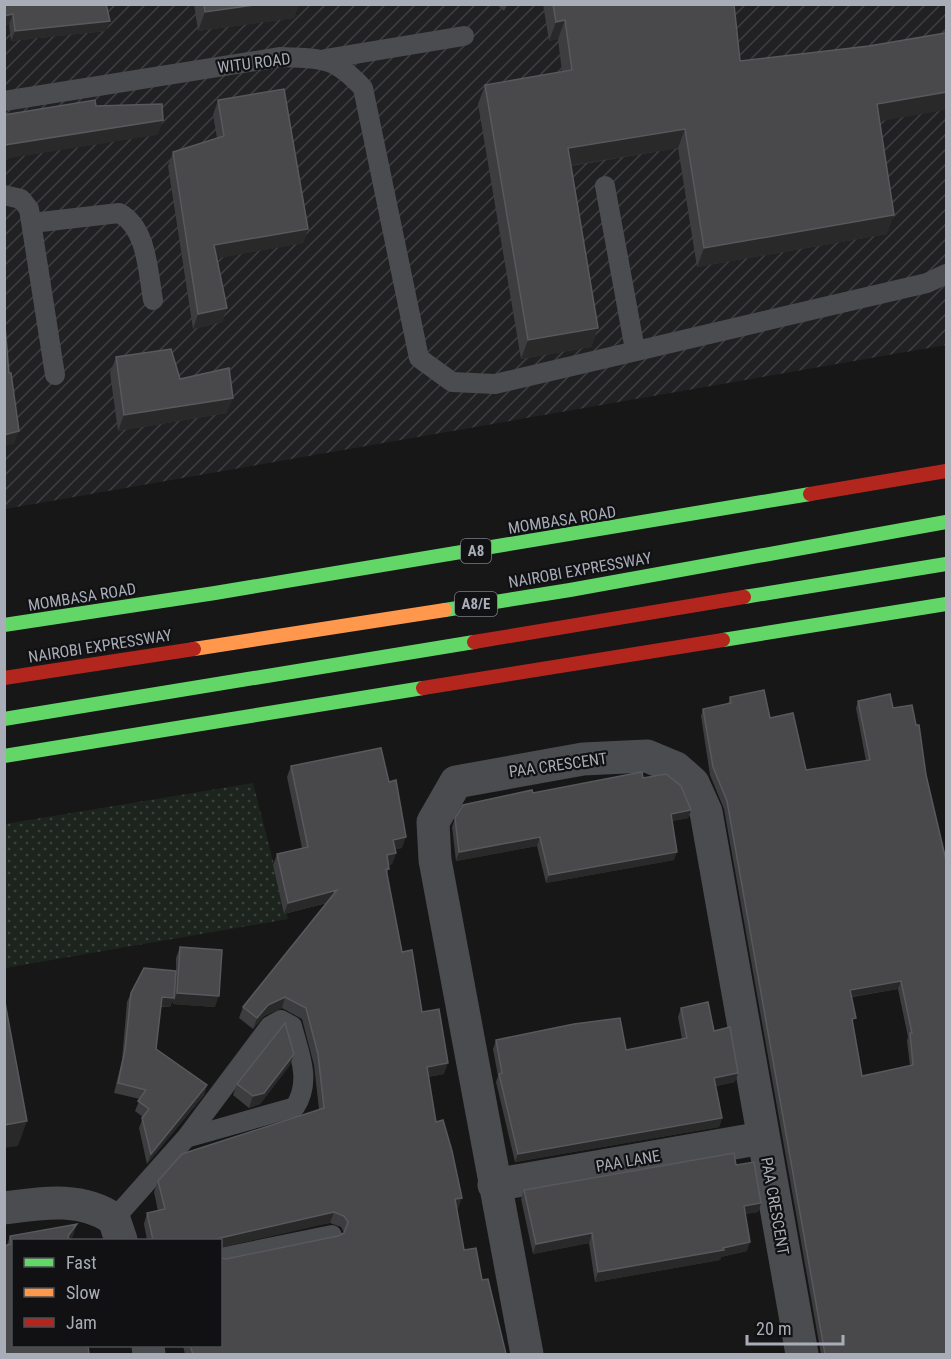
<svg xmlns="http://www.w3.org/2000/svg" width="951" height="1359" viewBox="0 0 951 1359" font-family="'Roboto Condensed',sans-serif">
  <style>
    .industrial { fill: url(#industrial-furrows) }
    .park { fill: url(#park-dots) }
    .lines { fill: none; stroke-linecap: round; stroke-linejoin: round }
    .lane { stroke: #4b4c50; stroke-width: 20 }
    .street { stroke: #4b4c50; stroke-width: 33 }
    .fast { stroke: #63d668; stroke-width: 14 }
    .slow { stroke: #ff974d; stroke-width: 14 }
    .jam { stroke: #b3261e; stroke-width: 14 }
    .wall { fill: #3d3d3f; fill-rule: evenodd }
    .shaded-wall { fill: #29292a }
    .building { fill: #49494c; stroke: #58595d; stroke-width: 1.5; fill-rule: evenodd }
    .labels { text-anchor: middle; dominant-baseline: central; stroke-width: 4.5; stroke-linejoin: round; paint-order: stroke }
    .shield { fill: #111113; stroke: #7b7e86; stroke-width: 1.5 }
    .shield-label { font-size: 15px; font-weight: bold; fill: #a8adb8 }
    .street-label { font-size: 16px; fill: #a8adb8; stroke: #111113 }
  </style>
  <defs>
    <pattern id="industrial-furrows" width="10" height="10" patternUnits="userSpaceOnUse" patternTransform="scale(1.5)"><rect width="10" height="10" fill="#212123"/><path d="M-1 1l2-2M0 10L10 0M9 11l2-2" fill="none" stroke="#3e3f41"/></pattern>
    <pattern id="park-dots" width="8" height="8" patternUnits="userSpaceOnUse" patternTransform="scale(1.5)"><rect width="8" height="8" fill="#1d241e"/><path d="M2 2h.1M6 6h.1" fill="none" stroke="#3b413d" stroke-width="1.8" stroke-linecap="round"/></pattern>
  </defs>
  <rect width="100%" height="100%" fill="#171717"/>
  <path class="industrial" d="M5,5h941v340l-941,164z"/>
  <path class="park" d="M253,783l35,136 -283,49v-144z"/>
  <g class="lines">
    <path class="lane" d="M325,59l139,-23
      M4,101l277,-44c42,2 52,-1 82,31l56,270 33,24 43,2 432,-101 19,-9
      M605,186l30,164
      M4,195l17,4 8,10 26,166
      M32,223l87,-10c28,14 29,59 34,87
      M114,1219l72,-81 84,-112 11,-6 11,6c7,27 20,55 3,81l-109,31
      M220,1258l112,-23"/>
    <path class="street" d="M494,1185l268,-47
      M4,1208c38,-5 77,-12 110,11l7,21
      M148,1346l1,8
      M527,1354l-92,-494 -2,-38 23,-40 127,-23 64,-3 29,12 17,15 13,29 96,542"/>
    <path class="fast" d="M744,597l202,-33
      M445,610l125,-20 376,-68
      M4,625l211,-32 595,-99
      M723,640l223,-36
      M4,719l470,-77
      M4,756l419,-68"/>
    <path class="slow" d="M194,649l251,-39"/>
    <path class="jam" d="M810,494l136,-23
      M474,642l270,-45
      M4,678l190,-29
      M423,688l300,-48"/>
  </g>
  <path class="wall" d="M4,4l102,27 -95,10 -2,-17 -5,1z
    M194,4h105l-5,14 -96,13z
    M496,4h12l-4,7z
    M543,4h191l6,57 140,60 7,113 -190,33 -19,-119 -107,18 27,162 -7,19 -70,12 -43,-255 7,-19 77,-13 -4,-33 -9,2z
    M218,100l90,129 -5,14 -86,15 10,50 -5,14 -29,7 -25,-163 5,-14 44,-14 -4,-23z
    M116,357l111,56 -109,18 -8,-58z
    M890,694l56,660h-125l-97,-545 -14,-34 -9,-59 2,-7 25,-5 2,-7 40,21 36,52 60,-9 -10,-53 2,-7zM898,989l10,48 -1,4 3,25 -48,10 -9,-51 -1,-28z
    M291,766l111,82 -7,1 1,4 -4,11 -3,1 -2,10 15,77 42,122 -16,3 8,45 22,87h-2l8,41 18,30 24,74h-321l-2,-8h37l6,-87 112,-23 6,-3 -3,-6 -11,-4 -110,17h-73l-3,-16 3,-11 11,-2 -4,-19 4,-11 161,-72 -5,-44 -12,-46 -20,-11 -18,8 -11,13 -14,-11 4,-11 84,-104 -43,11 -11,-49 4,-11 25,-6 -15,-71z
    M643,778l48,32 -3,8 -16,3 2,39 -128,23 -9,-37 -81,15 -4,-34 3,-9 78,-25z
    M180,947l35,60 -42,-3 1,-6 -4,9h-9l-5,42 51,36 -3,10 -57,69 -8,-36 4,-11 -8,-6 5,-12 -26,-6 8,-33 5,-58 4,-9 45,-22v-13z
    M681,1008l33,23 21,51 -19,4 6,32 -3,9 -204,35 -19,-80 2,-6 -5,-27 3,-9 130,10 56,-11 -4,-22z
    M290,1065l-30,39 -11,4 -16,-13 4,-11z
    M736,1165l25,38 -3,9 -13,2 2,37 -26,6 -1,3 -125,22 -6,-39 -56,11 -12,-55 3,-9z
    M10,1236h63l-4,4 -62,5z"/>
  <path class="shaded-wall" d="M262,4h37l-5,14 -96,13 7,-19z
    M13,14l-4,10 -5,1v-9z
    M565,20l-7,19 -9,2 7,-19z
    M110,21l-4,10 -95,10 4,-10z
    M946,92v18l-76,13 7,-19z
    M163,120l-5,15 -154,24v-14z
    M685,129l-7,19 -117,19 7,-19z
    M894,215l-7,19 -190,33 7,-19z
    M308,229l-5,14 -94,17 5,-15z
    M227,308l-5,14 -29,7 5,-15z
    M598,328l-7,19 -70,12 7,-19z
    M233,398l-6,15 -109,18 6,-16z
    M19,431l-5,13 -10,2v-11z
    M691,810l-3,8 -20,4 3,-8z
    M406,837l-4,11 -13,2 4,-10z
    M540,837l-3,9 -81,15 3,-9z
    M677,852l-3,8 -128,23 3,-8z
    M396,853l-4,11 -9,2 4,-11z
    M337,890l-4,11 -49,13 4,-11z
    M901,981l-3,8 -51,8 3,-7z
    M177,993l42,3 -4,11 -42,-3z
    M162,997l12,1 -4,9 -12,-1z
    M285,997l-3,11 -18,8 -11,13 4,-11 11,-13z
    M294,1054l-4,11 -30,39 -11,4 4,-12z
    M448,1063l-4,11 -21,4 4,-11z
    M738,1073l-3,9 -24,5 3,-9z
    M207,1085l-3,10 -57,69 4,-10z
    M722,1118l-3,9 -204,35 3,-8z
    M27,1121l-9,25 -14,2v-23z
    M462,1198l-4,11 -7,1 4,-11z
    M761,1203l-3,9 -18,3 4,-9z
    M334,1212l-4,11 -110,25v-8h-5l1,-1z
    M77,1224l-4,12 -4,4 -1,-4z
    M592,1233l-3,10 -56,11 3,-10z
    M750,1242l-3,9 -26,6 -1,3 -125,22 3,-10z"/>
  <path class="building" d="M4,4h102l4,17 -95,10 -2,-17 -9,2z
    M204,4h58l-57,8z
    M553,4h181l6,57 129,-15 77,-13v59l-69,12 17,111 -190,33 -19,-119 -117,19 30,180 -70,12 -43,-255 87,-15 -7,-50 -9,2z
    M284,89l24,140 -94,16 13,63 -29,6 -25,-162 51,-16 -6,-36z
    M95,100l1,6 66,-2 1,16 -159,25v-30z
    M4,326h1l4,47h2l8,58 -15,4z
    M171,349l9,30 49,-11 4,30 -109,17 -8,-58z
    M764,690l6,28 23,-5 13,57 64,-10 -12,-59 32,-7 3,14 19,-3 4,20h3l7,50 20,85v494h-121l-98,-553 -14,-34 -10,-58 28,-6 -1,-6zM901,981l11,52h-2l3,32 -51,11 -10,-57 4,-1 -6,-28z
    M381,748l8,34 7,-2 10,57 -13,3 3,13 -9,2 2,14h-3l16,83 10,-2 10,62 17,-3 9,54 -21,4 9,55 7,-2 9,31 10,47 -7,1 9,51 12,-2 6,32 6,-1 18,75h-313l-3,-8h30v-89l6,2 112,-23 6,-3 4,-11 -4,-6 -10,-4 -118,27 -1,1h-62l-6,-27 18,-4 -7,-28 24,-27 142,-46 -6,-54 -12,-46 -21,-11 -17,8 -11,13 -14,-11 94,-117 -49,13 -11,-49 31,-7 -17,-81z
    M642,772l1,6 23,-4 15,12 10,24 -20,4 6,38 -128,23 -9,-38 -81,15 -4,-34 8,-13 69,-15 1,3z
    M180,947l42,3 -3,46 -42,-3z
    M144,968l32,3 -2,27 -12,-1 -6,52 51,36 -56,69 -9,-36 7,-9 -11,-8 8,-11 -28,-7 7,-33 6,-57z
    M4,997l23,124 -23,4z
    M708,1002l6,29 16,-4 8,46 -24,5 8,40 -204,36 -19,-80 3,-1 -6,-33 78,-16 46,-6 6,32 61,-12 -6,-30z
    M285,1023l9,31 -30,39 -11,3 -16,-12z
    M734,1153l2,12 18,-3 7,41 -17,3 6,36 -27,6 1,2 -126,22 -6,-39 -56,11 -12,-54z
    M77,1224l-9,12 1,4h-55v106h74l1,8h-85v-108l7,-2 -1,-8z"/>
  <g class="labels">
    <g class="shield">
      <rect x="461" y="539" width="30" height="24" rx="4.5"/>
      <rect x="455" y="592" width="42" height="24" rx="4.5"/>
    </g>
    <g class="shield-label">
      <text x="476" y="551">A8</text>
      <text x="476" y="604">A8/E</text>
    </g>
    <g class="street-label">
      <text transform="translate(254 63) rotate(-7)">WITU ROAD</text>
      <text transform="translate(562 520) rotate(-9)">MOMBASA ROAD</text>
      <text transform="translate(580 570) rotate(-10)">NAIROBI EXPRESSWAY</text>
      <text transform="translate(82 597) rotate(-9)">MOMBASA ROAD</text>
      <text transform="translate(100 646) rotate(-9)">NAIROBI EXPRESSWAY</text>
      <text transform="translate(558 765) rotate(-8)">PAA CRESCENT</text>
      <text transform="translate(628 1161) rotate(-10)">PAA LANE</text>
      <text transform="translate(775 1206) rotate(80)">PAA CRESCENT</text>
    </g>
  </g>
  <rect width="951" height="1359" fill="none" stroke="#a8adb8" stroke-width="12"/>
  <rect x="12" y="1239" width="210" height="108" fill="#111113" stroke="#4d4f55" stroke-width="1.5"/>
  <rect x="24" y="1258" width="30" height="9" fill="#63d668" stroke="#4d4f55" stroke-width="1.5"/>
  <text x="66" y="1269" font-size="18" fill="#a8adb8">Fast</text>
  <rect x="24" y="1288" width="30" height="9" fill="#ff974d" stroke="#4d4f55" stroke-width="1.5"/>
  <text x="66" y="1299" font-size="18" fill="#a8adb8">Slow</text>
  <rect x="24" y="1318" width="30" height="9" fill="#b3261e" stroke="#4d4f55" stroke-width="1.5"/>
  <text x="66" y="1329" font-size="18" fill="#a8adb8">Jam</text>
  <path d="M747 1335v9h96v-9" fill="none" stroke="#a8adb8" stroke-width="3"/>
  <text x="756" y="1335" font-size="18" fill="#a8adb8" stroke="#111113" stroke-width="4.5" paint-order="stroke">20 m</text>
</svg>
